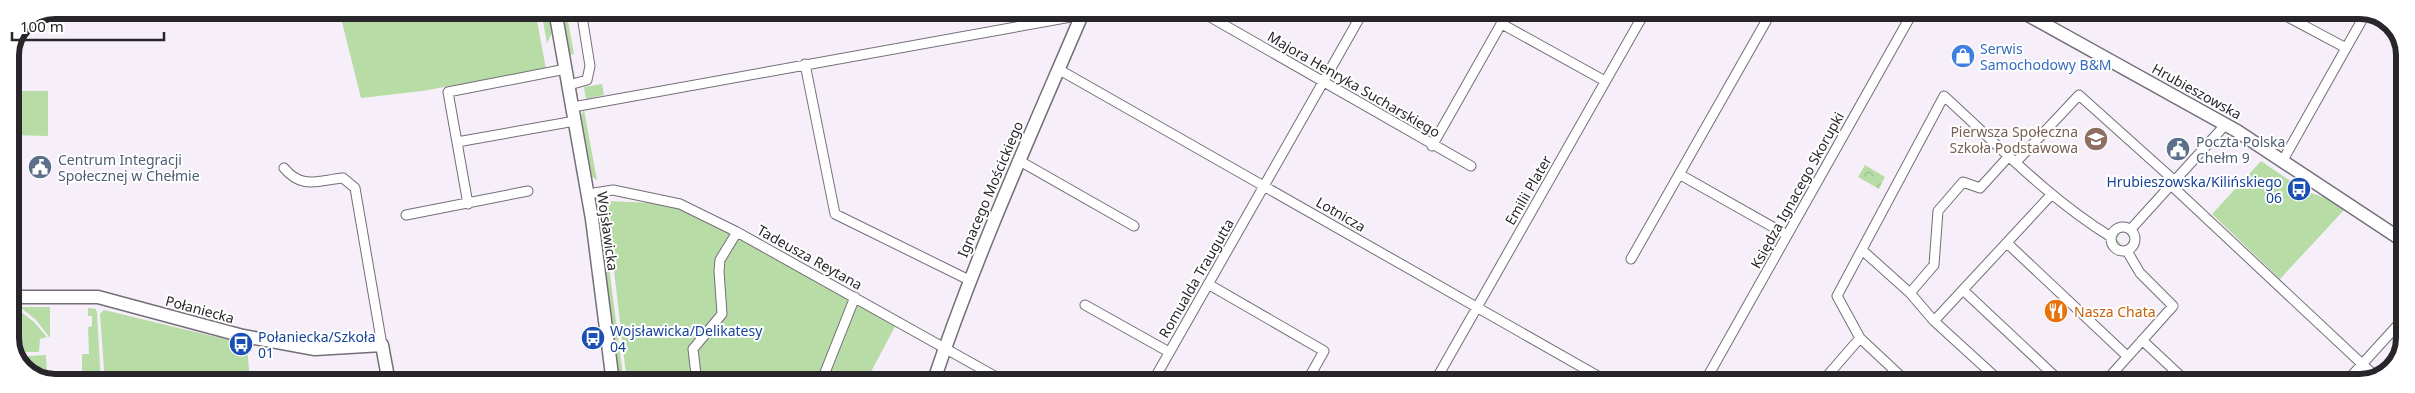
<svg xmlns="http://www.w3.org/2000/svg" width="2415" height="393" viewBox="0 0 2415 393" font-family="'Noto Sans',sans-serif">
  <style>
    .grass { fill: #b7dca6; fill-rule: evenodd }
    .park { fill: url(#park-crowns) }
    .lines { fill: none; stroke-linecap: round; stroke-linejoin: round }
    .street-casing { stroke: #746e78; stroke-width: 11 }
    .secondary-casing { stroke: #746e78; stroke-width: 15 }
    .street { stroke: #fff; stroke-width: 9 }
    .secondary { stroke: #fff; stroke-width: 12 }
    .labels { text-anchor: middle; dominant-baseline: central; stroke-width: 4; stroke-linejoin: round; paint-order: stroke }
    .shop-label { font-size: 14px; fill: #366cbe; stroke: #fff; text-anchor: start }
    .street-label { font-size: 14px; fill: #28262a; stroke: #fff }
    .education-label { font-size: 14px; fill: #785e54; stroke: #fff; text-anchor: end }
    .service-label { font-size: 14px; fill: #4e5e75; stroke: #fff; text-anchor: start }
    .transit-label { font-size: 14px; fill: #164399; stroke: #fff; text-anchor: start }
    .food-label { font-size: 14px; fill: #c56008; stroke: #fff; text-anchor: start }
    .rim { fill: none; stroke: #28262a; stroke-width: 6 }
  </style>
  <defs>
    <pattern id="park-crowns" width="20" height="18" patternUnits="userSpaceOnUse" patternTransform="scale(1.25)"><rect width="20" height="18" fill="#b7dca6"/><path d="M2 6a3 3 0 1 1 6 0M12 15a3 3 0 1 1 6 0" fill="none" stroke="#9dbd8f"/></pattern>
  </defs>
  <rect width="100%" height="100%" fill="#f6effa"/>
  <path class="grass" d="M339,10h196l11,59 -124,22 -61,7z
    M541,10h7l4,23 -5,10z
    M562,10h4l8,44 -4,1z
    M602,84l2,11 -18,4 -2,-12z
    M10,91h38v45l-38,-1z
    M584,110l13,70 -5,-3 -11,-62z
    M2261,161l44,30 21,7 19,11 -65,70 -68,-65z
    M606,201l74,3 218,117 -33,62h-238z
    M599,220h4l21,163h-4z
    M2122,230l8,2 2,6 -2,7c-6,4 -11,3 -15,-3l1,-8zM2125,232l5,7 -3,6 -5,1 -5,-7 3,-6z
    M20,307h30v31l-14,-18z
    M88,308l8,1 1,4 4,70h-53l-25,-13 -2,-6 7,-8 18,-1 1,20h35v-21h7l-1,-27 4,-1v-10h-4z
    M104,310l133,32 -1,2h11l3,39h-145l-5,-69z
    M20,311l14,11 13,15 -7,2 -1,13h-13l-6,7z"/>
  <path class="park" d="M1865,165l20,12 -6,12 -21,-12z"/>
  <g class="lines">
    <g class="street-casing">
      <path id="street" d="M1198,10l273,156
        M2275,10l71,38
        M1502,24l103,57
        M805,64l30,150 134,66
        M1058,69l552,314
        M569,85l18,-5 3,-14 -9,-56
        M573,107l509,-92
        M457,142l118,-21
        M1432,146l77,-136
        M1018,160l116,66
        M2283,160l84,-149
        M2016,162l63,-67 97,87
        M284,168c18,22 35,12 59,10l12,10 27,157
        M1679,174l108,61
        M2172,186l204,191
        M588,194l25,-4 67,14 57,28 270,151
        M468,204l-20,-112 118,-23
        M406,215l122,-24
        M2111 239a12 12 0 1 1 24 0a12 12 0 1 1-24 0Z
        M2131,229l95,-105
        M2007,243l120,113
        M1862,250l48,43 24,28 68,62
        M1631,259l138,-243
        M1208,284l116,67 -18,32
        M1963,290l99,93
        M1910,293l24,-28 4,-54 25,-29 17,6 29,-32
        M1085,305l84,47
        M1934,321l117,-126
        M1860,338l-23,-42 107,-200c54,49 105,103 167,141
        M2142,340l46,43
        M697,383l-4,-34 29,-35 -3,-43 1,-11 17,-28
        M825,383l-1,-8 31,-78
        M1152,383l212,-373
        M1434,383l212,-373
        M1704,383l210,-373
        M1821,383l39,-45 48,45
        M2104,383l69,-77 -33,-33 -13,-22
        M2345,383l60,-66"/>
    </g>
    <g class="secondary-casing">
      <path id="secondary" d="M555,10l37,209 21,164
        M2019,10l218,121 168,111
        M10,297h88l145,39 72,13 67,-4 7,38
        M933,383c43,-128 98,-249 151,-373"/>
    </g>
    <use href="#street" class="street"/>
    <use href="#secondary" class="secondary"/>
  </g>
  <defs>
    <g id="shop-disc" transform="scale(1.25)"><circle r="9.5" fill="#3f7fe0" stroke="#fff"/><path d="M-5-2.5h2.3a2.7 3.5 0 0 1 5.4 0H5L5.5 6h-11ZM-1.5-2.5h3a1.5 2.3 0 0 0-3 0Z" fill="#fff"/></g>
    <g id="school-disc" transform="scale(1.25)"><circle r="9.5" fill="#8d6e63" stroke="#fff"/><path d="M0-5L7-2L0 1L-7-2ZM-4 1L0 2.5L4 1V4Q0 6-4 4Z" fill="#fff"/></g>
    <g id="civic-disc" transform="scale(1.25)"><circle r="9.5" fill="#5c6f8a" stroke="#fff"/><path d="M-.6-6.5H3V-4.5H.6V-3L4-1V1h2V6H-6V1h2V-1L-.6-3ZM-1.2 2.5V6h2.4V2.5Z" fill="#fff"/></g>
    <g id="bus-disc" transform="scale(1.25)"><circle r="9.5" fill="#1a4fb4" stroke="#fff"/><path d="M-5-6H5V4H4V6H2V4H-2V6H-4V4H-5ZM-3.5-4V0h7V-4ZM-3.5 1.2v1.5H-2V1.2ZM2 1.2v1.5H3.5V1.2Z" fill="#fff"/></g>
    <g id="restaurant-disc" transform="scale(1.25)"><circle r="9.5" fill="#e8710a" stroke="#fff"/><path d="M-5-6h1v4h1v-4h1v4h1v-4h1v5L-1.5 .5V6h-2V.5L-5-1ZM5-6V6H3V1.5H1.5Q1.5-4 5-6Z" fill="#fff"/></g>
  </defs>
  <g fill-rule="evenodd">
    <use href="#shop-disc" x="1963" y="56"/>
    <use href="#school-disc" x="2096" y="139"/>
    <use href="#civic-disc" x="2178" y="149"/>
    <use href="#civic-disc" x="40" y="167"/>
    <use href="#bus-disc" x="2299" y="189"/>
    <use href="#restaurant-disc" x="2056" y="311"/>
    <use href="#bus-disc" x="593" y="338"/>
    <use href="#bus-disc" x="241" y="344"/>
  </g>
  <g class="labels">
    <g class="shop-label">
      <text x="1980" y="48">Serwis<tspan x="1980" dy="16">Samochodowy B&amp;M</tspan></text>
    </g>
    <g class="street-label">
      <text transform="translate(1354 84) rotate(30)">Majora Henryka Sucharskiego</text>
      <text transform="translate(2197 91) rotate(29)">Hrubieszowska</text>
      <text transform="translate(990 189) rotate(-67)">Ignacego Mościckiego</text>
      <text transform="translate(1528 190) rotate(-60)">Emilii Plater</text>
      <text transform="translate(1797 190) rotate(-61)">Księdza Ignacego Skorupki</text>
      <text transform="translate(1341 214) rotate(30)">Lotnicza</text>
      <text transform="translate(608 231) rotate(82)">Wojsławicka</text>
      <text transform="translate(810 257) rotate(29)">Tadeusza Reytana</text>
      <text transform="translate(1196 278) rotate(-60)">Romualda Traugutta</text>
      <text transform="translate(200 309) rotate(15)">Połaniecka</text>
    </g>
    <g class="education-label">
      <text x="2078" y="131">Pierwsza Społeczna<tspan x="2078" dy="16">Szkoła Podstawowa</tspan></text>
    </g>
    <g class="service-label">
      <text x="2196" y="141">Poczta Polska<tspan x="2196" dy="16">Chełm 9</tspan></text>
      <text x="58" y="159">Centrum Integracji<tspan x="58" dy="16">Społecznej w Chełmie</tspan></text>
    </g>
    <g class="transit-label">
      <text x="2282" y="181" text-anchor="end">Hrubieszowska/Kilińskiego<tspan x="2282" dy="16">06</tspan></text>
      <text x="610" y="330">Wojsławicka/Delikatesy<tspan x="610" dy="16">04</tspan></text>
      <text x="258" y="336">Połaniecka/Szkoła<tspan x="258" dy="16">01</tspan></text>
    </g>
    <g class="food-label">
      <text x="2074" y="311">Nasza Chata</text>
    </g>
  </g>
  <path d="M0 0H2415V393H0ZM55 19H2360A36 36 0 0 1 2396 55V338A36 36 0 0 1 2360 374H55A36 36 0 0 1 19 338V55A36 36 0 0 1 55 19Z" fill="#fff" fill-rule="evenodd"/>
  <path class="rim" d="M55 19H2360A36 36 0 0 1 2396 55V338A36 36 0 0 1 2360 374H55A36 36 0 0 1 19 338V55A36 36 0 0 1 55 19Z"/>
  <path d="M12 32v8h152v-8" fill="none" stroke="#28262a" stroke-width="2.5"/>
  <text x="20" y="32" font-size="15" fill="#28262a" stroke="#ffffff" stroke-width="4" paint-order="stroke">100 m</text>
</svg>
